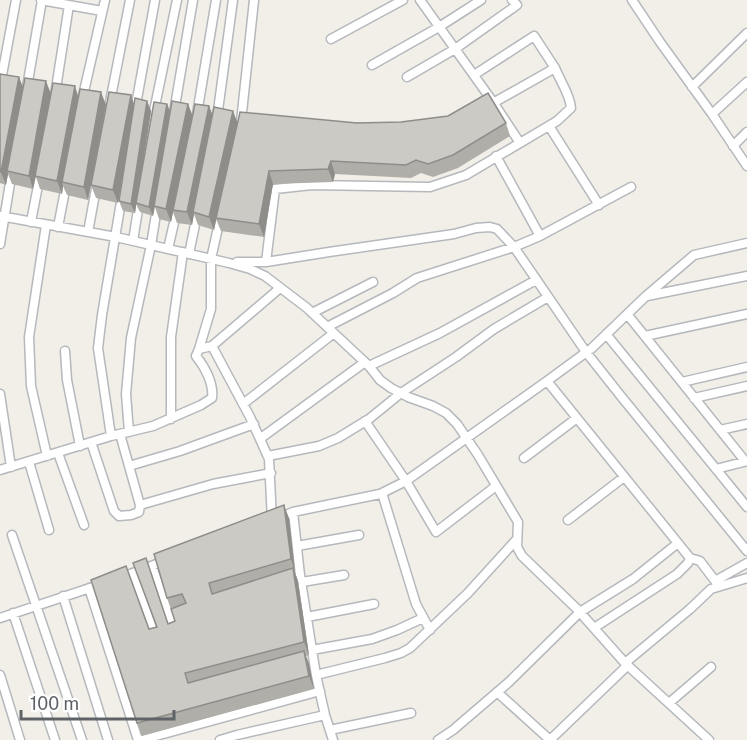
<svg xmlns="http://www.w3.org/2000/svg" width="747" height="740" viewBox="0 0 747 740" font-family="'Public Sans',sans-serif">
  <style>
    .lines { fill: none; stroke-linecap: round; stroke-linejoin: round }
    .minor-casing { stroke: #b5b8bc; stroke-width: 11 }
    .minor { stroke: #fff; stroke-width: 8 }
    .wall { fill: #afaea9 }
    .shaded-wall { fill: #8f8d8a }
    .building { fill: #cccac5; stroke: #8f8d8a; stroke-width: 1.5 }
  </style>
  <rect width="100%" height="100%" fill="#f1efe8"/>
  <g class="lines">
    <g class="minor-casing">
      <path id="minor" d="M41,0l61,11
        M420,0l73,102 27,41
        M632,0l28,42 52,72 35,52
        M331,39l72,-39
        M372,65l67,-38 42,-27
        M474,75l60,-39 21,32 -69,39
        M407,77l48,-28 62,-44 -5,-5
        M0,86l16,-86
        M27,87l15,-87
        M692,87l55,-54
        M55,95l14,-90
        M82,100l23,-100
        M110,102l20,-102
        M135,110l20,-110
        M154,111l23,-111
        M174,112l19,-112
        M197,114l19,-114
        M712,114l35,-32
        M217,118l16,-118
        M241,122l13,-122
        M549,126l50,79
        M733,146l14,-14
        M496,156l44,80
        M0,216l116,21 113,26 21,6 15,7 42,32 62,58 11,14 11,8 17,9 25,9 13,7 11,11 21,31 40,67 -1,25 5,9 55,53 48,54 84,77
        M31,222l9,-47
        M46,225l-17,112 2,49 16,70
        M58,227l9,-47
        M88,232l9,-49
        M133,241l7,-44
        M0,244l12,-73
        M168,249l10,-44
        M189,254l9,-44
        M237,262h29l63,-10 125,-18 22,-6 14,-1 7,2 17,18 72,105 34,43 127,156
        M266,262l9,-73 37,-4 118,2 36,-12 91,-54 14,-13c-1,-14 -11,-27 -16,-40
        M647,296l100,-20
        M312,313l61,-31
        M627,314l118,147
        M327,327l66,-34 24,-15 97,-31 26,-11 91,-49
        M606,334l141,173
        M645,336l102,-22
        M212,346l38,71 19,42 3,61
        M199,349l12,-40v-50l10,-45
        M65,351l2,29 13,66
        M369,366l71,-33 96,-53
        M547,381l143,177 -2,5 -11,11 -83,54
        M682,382l65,-15
        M0,394l11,73
        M694,398l53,-12
        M243,404l91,-71
        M171,419v-82l12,-85
        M365,421l41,60 30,51 60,-46
        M720,430l27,-6
        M129,432l-3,-38 5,-56 20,-93 7,-43
        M111,436l-13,-88 4,-33 20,-119
        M261,438l104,-76
        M91,442l23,69 5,5 12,-1 8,-3 1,-7 -20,-71
        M58,453l26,72
        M268,456l51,-10 19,-8 31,-19 32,-26 55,-36 38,-28 54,-32
        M524,458l53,-40
        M29,462l20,68
        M129,466l51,-15 74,-27
        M716,469l31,-8
        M0,470l111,-34 42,-10 48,-21 11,-7c2,-14 -7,-31 -16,-42l3,-7 13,-3 68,-58
        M382,493l34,111 14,26
        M140,505l73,-21 58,-11
        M293,512l7,63 16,100 9,40 8,25
        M277,519l16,-7 87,-18 26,-13 141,-100 45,-33 54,-52 48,-41 53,-12
        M568,520l56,-43
        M12,535l70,205
        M297,546l62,-11
        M690,558l10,3 19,25
        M152,566l22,62
        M133,573l22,64
        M120,578l47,-18
        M715,581l32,-18
        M302,582l42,-7
        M89,588l49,152
        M63,596l45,144
        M13,613l42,127
        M307,617l67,-13
        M0,618l102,-34
        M312,650l60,-11 25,-9 26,-12
        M625,663l65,-54 21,-20 36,-11
        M0,675l20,65
        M316,675l69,-17 16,-5 9,-5 58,-55 49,-54
        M497,692l53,48
        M669,703l42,-36
        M330,730l81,-17
        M141,740l179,-49
        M220,740l17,-5 88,-20
        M438,740l15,-10 56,-48 71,-70 53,-33 45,-36
        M550,740l78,-75"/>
    </g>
    <use href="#minor" class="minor"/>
  </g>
  <path class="wall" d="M0,74l23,14 28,6 27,2 28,9 -18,95 -21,-5 -4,-9 -1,8 -22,-5 -4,-12 -3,12 -21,-5 -4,-10 -2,11 -6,-2z
    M131,95l3,9 13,-3 4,10 -11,71 27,-78 3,7 18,-7 4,12 17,-10 3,8 25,8 269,1 4,13 -52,32 -25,9 -12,-4 -10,5 -76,-4 -2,8 -60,2 -9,53 -43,-6 -5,-12 -2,11 -16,-5 -4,-11 -2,11 -15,-2 -4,-11 -2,10 -12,-3 -4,-12 -2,9 -13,-4 -4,-8 -1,9 -12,-2 -4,-10 6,-38 -7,40 -22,-5 -5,-13z
    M289,518l6,54 3,9 11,74 -3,1 3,8 5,25 -172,47 -5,-13 12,-94 26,-8 -8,-23z"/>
  <path class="shaded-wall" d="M19,77l5,13 -17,81 1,3 -2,11 -5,-13z
    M46,81l5,13 -18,95 -4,-13z
    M75,86l4,13 -17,83 1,4 -1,8 -5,-13z
    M101,92l5,13 -18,95 -4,-13z
    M131,95l4,13 -17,95 -5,-13z
    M147,101l4,10 -16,102 -4,-9z
    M167,104l4,10 -18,102 -4,-9z
    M188,104l5,13 -20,93v2l-2,10 -5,-13z
    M209,106l5,13 -21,93 1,2 -2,11 -5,-13z
    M233,111l5,13 -24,106 -5,-13z
    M331,161l4,13 -2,8 -5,-13z
    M269,171l4,13 -9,53 -5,-13z
    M284,505l5,13 6,54 -4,-13z
    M293,568l5,13 11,74 -5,-13z
    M304,651l5,13 5,25 -5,-13z"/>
  <path class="building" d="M0,74l19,3 -18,95 -1,-1z
    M25,78l21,3 -17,95 -22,-5z
    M53,83l22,3 -18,95 -22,-5z
    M80,89l21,3 -17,95 -22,-5z
    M109,92l22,3 -18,95 -22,-5z
    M488,93l18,30 -53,32 -25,9 -12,-4 -10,5 -75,-4 -3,8 -59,2 -10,53 -43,-6 24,-106 117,11 44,-1 47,-6z
    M135,98l12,3 -16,103 -12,-3z
    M172,101l16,3 -22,105 -12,-3z
    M154,102l13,2 -18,103 -13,-4z
    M195,104l14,2 -22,106 -14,-2z
    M214,107l19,4 -24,106 -16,-5z
    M284,505l7,54 -82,24 3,11 81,-26 11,74 -119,31 3,10 116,-32 5,25 -172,47 -46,-143 35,-14 23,63 8,-2 -24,-64 13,-5 22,66 7,-3 -4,-12 15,-6 -4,-9 -15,4 -13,-44z"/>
  <path d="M21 710v9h153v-9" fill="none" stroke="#5f6368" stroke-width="3"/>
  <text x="30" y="710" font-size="18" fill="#5f6368" stroke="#ffffff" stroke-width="4.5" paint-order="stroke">100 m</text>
</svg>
